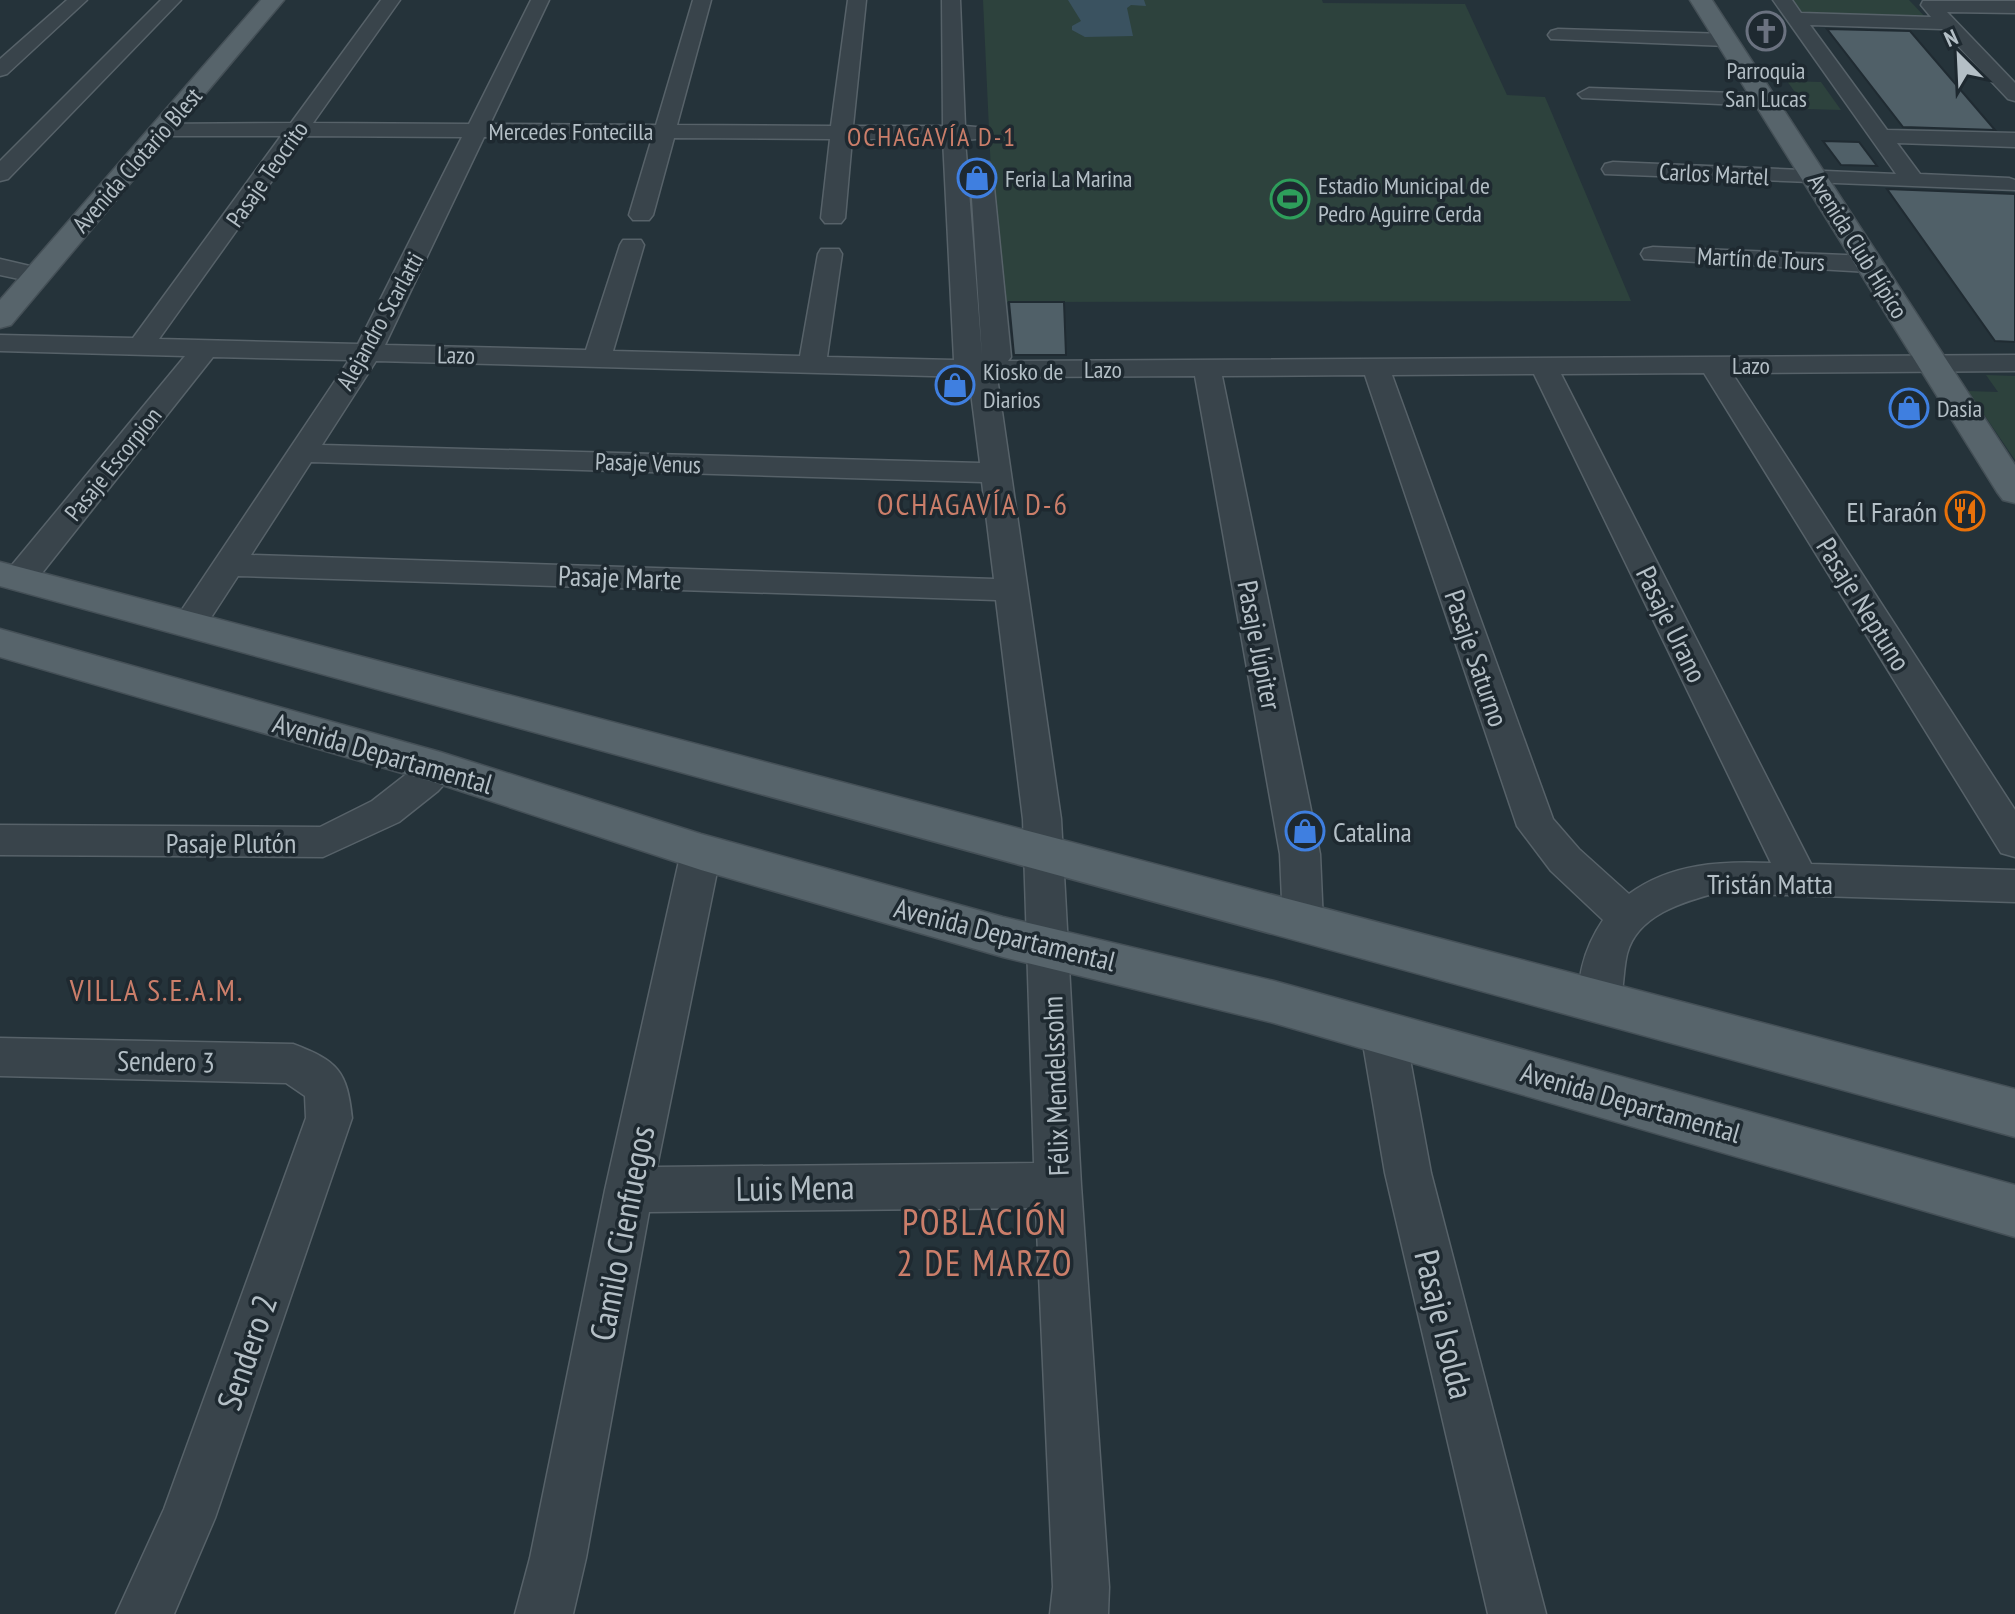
<svg xmlns="http://www.w3.org/2000/svg" width="2015" height="1614" viewBox="0 0 2015 1614" font-family="'PT Sans Narrow',sans-serif">
  <style>
    .green { fill: #2d423d }
    .water { fill: #3a5260 }
    .building { fill: #506068; stroke: #202b32; stroke-width: 2 }
    .lines { fill: none; stroke-linecap: round; stroke-linejoin: round }
    .minor-casing { stroke: #576269; stroke-width: 3 }
    .major-casing { stroke: #455057; stroke-width: 3 }
    .minor { fill: #39444b; fill-rule: evenodd }
    .major { fill: #57646b; fill-rule: evenodd }
    .labels { text-anchor: middle; dominant-baseline: central; stroke-width: 7; stroke-linejoin: round; paint-order: stroke }
    .far-poi-label { font-size: 24px; fill: #b4bfc6; stroke: #1e2930; text-anchor: start }
    .far-street-label { font-size: 24px; fill: #b4bfc6; stroke: #1e2930 }
    .far-neighbourhood-label { font-size: 26px; letter-spacing: 2px; fill: #cb7e6a; stroke: #1e2930 }
    .poi-label { font-size: 28px; fill: #b4bfc6; stroke: #1e2930; text-anchor: end }
    .street-label { font-size: 28px; fill: #b4bfc6; stroke: #1e2930 }
    .neighbourhood-label { font-size: 30px; letter-spacing: 2px; fill: #cb7e6a; stroke: #1e2930 }
    .near-street-label { font-size: 34px; fill: #b4bfc6; stroke: #1e2930 }
    .near-neighbourhood-label { font-size: 36px; letter-spacing: 2px; fill: #cb7e6a; stroke: #1e2930 }
  </style>
  <rect width="100%" height="100%" fill="#25333a"/>
  <path class="green" d="M983,0h339l1,3 142,1 42,91 38,2 86,204 -634,1z
    M1787,0h122l20,21 -128,-3z
    M1787,81l34,1 20,28 -34,-1z
    M1986,375l29,1v84l-47,-69 30,1z"/>
  <path class="water" d="M1068,0h76l2,6 -15,-1 -4,3 6,28 -48,1 -13,-7v-4l9,-5z"/>
  <path class="building" d="M1827,29l83,2 85,99 -92,-3z
    M1823,141l36,1 18,24 -36,-1z
    M1887,189l128,5v148l-20,-1z
    M1009,302h55l2,53h-52z"/>
  <g class="lines">
    <g class="minor-casing">
      <path id="minor" d="M67,0h20l-80,74 -7,2v-17z
        M161,0h20l-173,179 -8,2v-20z
        M381,0h19l-87,123 156,1 62,-124h18l-59,124 166,1 37,-125h18l-34,125 154,1 17,-126h18l-13,126h90l-1,-126h18l5,126 22,2 3,5 -3,5 -22,2 17,216 -12,-189 3,-5h16l3,5 19,190 -3,4 1007,-6v16l-283,2 283,437v47l-14,-4 -297,-480 -143,1 250,490 204,6v32l-299,-9c-33,9 -79,22 -89,61 -5,21 -2,41 -12,61l-15,5 -15,-5c-14,-29 1,-70 18,-95l-52,-49 -34,-45 -152,-451 -143,1 98,478 3,69 -6,12 -14,5 -14,-5 -6,-12 -3,-69 -85,-478 -198,1 64,442 20,366 28,402 -1,27h-58l3,-27 -17,-379 -387,4 -63,346 -13,56h-58l15,-56 75,-368 76,-338 6,-11 14,-4 14,4 6,11 -64,315 377,-4 -11,-344 -27,-219 -758,-24 -37,57 -12,3 -12,-3 -5,-8 5,-8 172,-257 -136,-3 -182,230 -12,3 -12,-3 -4,-8 4,-8 178,-215 -185,-5v-16l133,3 148,-202h-119l-8,-2 -3,-5 3,-5 137,-1zM304,136l158,1 -104,207 -199,-5zM484,137l168,1 -23,77 4,5h16l4,-5 21,-77 156,1 -9,79 4,5h16l4,-5 7,-79h91l11,221 -127,-3 15,-103 -3,-5h-18l-3,5 -18,102 -187,-5 31,-106 -3,-5h-18l-3,5 -34,105 -201,-5zM376,361l593,16 11,86 -658,-18zM1534,374l237,489c-50,-2 -100,0 -142,31l-50,-45 -26,-30 -161,-444zM311,462l671,20 12,97 -743,-24z
        M1773,0h19l9,13 130,4 -10,-12 2,-4h92v12l-68,-1 68,71v18l-7,-2 -66,-70 -132,-4 77,105 128,3v14l-118,-4 23,31 89,4 6,2v10l-410,-16 -3,-5 3,-5 8,-2 283,12z
        M1558,29l169,5 10,6 -10,6 -176,-7 -3,-4 3,-4z
        M1589,88l176,6 11,6 -11,6 -183,-8 -4,-4z
        M1653,247l216,9 9,3 4,5 -4,5 -9,3 -225,-13 -3,-5 3,-5z
        M0,259l47,11 4,5 -4,5 -9,3 -38,-8z
        M440,754l13,4 6,10 -21,23 -39,31 -76,35 -323,-2v-30l320,2 52,-26 55,-43z
        M1383,1013l15,6 7,13 26,141 115,441h-58l-103,-441 -24,-141 7,-13z
        M0,1038l293,6c45,17 54,27 59,74l-137,400 -41,96h-58l48,-105 142,-391 -1,-22 -19,-13 -286,-7z"/>
    </g>
    <g class="major-casing">
      <path id="major" d="M261,0h23l-273,325 -11,3v-28z
        M1690,0h22l303,465v38l-12,-3 -6,-8z
        M0,562l2015,527v48l-2015,-551z
        M0,629l440,123 261,82 302,83 271,64 741,204v52l-741,-214 -271,-66 -302,-87 -268,-88 -433,-125z"/>
    </g>
    <use href="#minor" class="minor"/>
    <use href="#major" class="major"/>
  </g>
  <defs>
    <g id="church-ring" transform="scale(2)"><circle r="9.5" fill="#1e2930" stroke="#6b7280" stroke-width="1.5"/><path d="M-1.2-6h2.4v3.5h3.3v2.4h-3.3V6h-2.4V-.1h-3.3v-2.4h3.3Z" fill="#6b7280"/></g>
    <g id="shop-ring" transform="scale(2)"><circle r="9.5" fill="#1e2930" stroke="#3f7fe0" stroke-width="1.5"/><path d="M-5-2.5h2.3a2.7 3.5 0 0 1 5.4 0H5L5.5 6h-11ZM-1.5-2.5h3a1.5 2.3 0 0 0-3 0Z" fill="#3f7fe0"/></g>
    <g id="stadium-ring" transform="scale(2)"><circle r="9.5" fill="#1e2930" stroke="#2e9e5b" stroke-width="1.5"/><path d="M0-5a6.5 5 0 1 0 0 10a6.5 5 0 1 0 0-10ZM-3.5-1.8h7v3.6h-7Z" fill="#2e9e5b"/></g>
    <g id="restaurant-ring" transform="scale(2)"><circle r="9.5" fill="#1e2930" stroke="#e8710a" stroke-width="1.5"/><path d="M-5-6h1v4h1v-4h1v4h1v-4h1v5L-1.5 .5V6h-2V.5L-5-1ZM5-6V6H3V1.5H1.5Q1.5-4 5-6Z" fill="#e8710a"/></g>
  </defs>
  <g fill-rule="evenodd">
    <use href="#church-ring" x="1766" y="31"/>
    <use href="#shop-ring" x="977" y="178"/>
    <use href="#stadium-ring" x="1290" y="199"/>
    <use href="#shop-ring" x="955" y="385"/>
    <use href="#shop-ring" x="1909" y="408"/>
    <use href="#restaurant-ring" x="1965" y="511"/>
    <use href="#shop-ring" x="1305" y="831"/>
  </g>
  <g class="labels">
    <g class="far-poi-label">
      <text x="1766" y="70" text-anchor="middle">Parroquia<tspan x="1766" dy="28">San Lucas</tspan></text>
      <text x="1005" y="178">Feria La Marina</text>
      <text x="1318" y="185">Estadio Municipal de<tspan x="1318" dy="28">Pedro Aguirre Cerda</tspan></text>
      <text x="983" y="371">Kiosko de<tspan x="983" dy="28">Diarios</tspan></text>
      <text x="1937" y="408">Dasia</text>
    </g>
    <g class="far-street-label">
      <text x="571" y="131">Mercedes Fontecilla</text>
      <text transform="translate(137 160) rotate(-49)">Avenida Clotario Blest</text>
      <text transform="translate(267 174) rotate(-55)">Pasaje Teocrito</text>
      <text transform="translate(1714 174) rotate(3)">Carlos Martel</text>
      <text transform="translate(1858 246) rotate(58)">Avenida Club Hípico</text>
      <text transform="translate(1761 259) rotate(3)">Martín de Tours</text>
      <text transform="translate(380 321) rotate(-61)">Alejandro Scarlatti</text>
      <text transform="translate(456 355) rotate(1)">Lazo</text>
      <text x="1751" y="365">Lazo</text>
      <text x="1103" y="369">Lazo</text>
      <text transform="translate(648 463) rotate(2)">Pasaje Venus</text>
      <text transform="translate(113 464) rotate(-51)">Pasaje Escorpion</text>
    </g>
    <g class="far-neighbourhood-label">
      <text x="932" y="136">OCHAGAVÍA D-1</text>
    </g>
    <g class="poi-label">
      <text x="1937" y="511">El Faraón</text>
      <text x="1333" y="831" text-anchor="start">Catalina</text>
    </g>
    <g class="street-label">
      <text transform="translate(620 577) rotate(2)">Pasaje Marte</text>
      <text transform="translate(1864 604) rotate(58)">Pasaje Neptuno</text>
      <text transform="translate(1672 624) rotate(64)">Pasaje Urano</text>
      <text transform="translate(1260 645) rotate(79)">Pasaje Júpiter</text>
      <text transform="translate(1477 658) rotate(71)">Pasaje Saturno</text>
      <text transform="translate(383 753) rotate(16)">Avenida Departamental</text>
      <text x="231" y="842">Pasaje Plutón</text>
      <text x="1770" y="883">Tristán Matta</text>
      <text transform="translate(1005 934) rotate(14)">Avenida Departamental</text>
      <text transform="translate(166 1061) rotate(1)">Sendero 3</text>
      <text transform="translate(1055 1086) rotate(-92)">Félix Mendelssohn</text>
      <text transform="translate(1631 1102) rotate(16)">Avenida Departamental</text>
    </g>
    <g class="neighbourhood-label">
      <text x="973" y="503">OCHAGAVÍA D-6</text>
      <text x="157" y="989">VILLA S.E.A.M.</text>
    </g>
    <g class="near-street-label">
      <text transform="translate(795 1187) rotate(-1)">Luis Mena</text>
      <text transform="translate(621 1233) rotate(-79)">Camilo Cienfuegos</text>
      <text transform="translate(1445 1324) rotate(76)">Pasaje Isolda</text>
      <text transform="translate(246 1352) rotate(-71)">Sendero 2</text>
    </g>
    <g class="near-neighbourhood-label">
      <text x="985" y="1221">POBLACIÓN<tspan x="985" dy="41">2 DE MARZO</tspan></text>
    </g>
  </g>
  <g transform="translate(1959 56) rotate(336)" stroke="#1e2930" stroke-width="6" paint-order="stroke">
  <path d="M0-6L14 30L0 20L-14 30Z" fill="#b4bfc6"/>
  <text y="-12" font-size="22" font-weight="bold" text-anchor="middle" fill="#b4bfc6">N</text>
  </g>
</svg>
